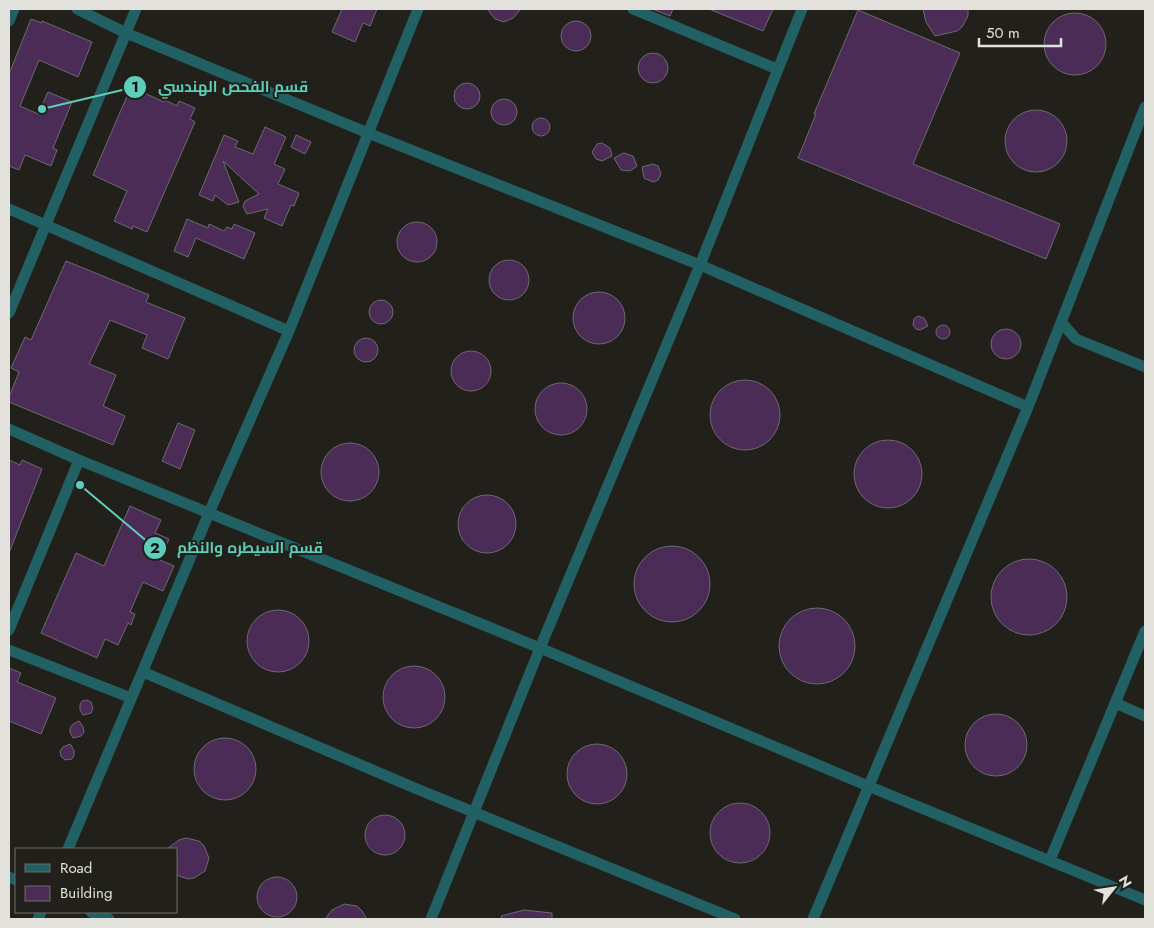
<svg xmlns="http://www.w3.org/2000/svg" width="1154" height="928" viewBox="0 0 1154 928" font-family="Jost,Cairo,sans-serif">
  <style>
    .building { fill: #4b2c57; stroke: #6e6970 }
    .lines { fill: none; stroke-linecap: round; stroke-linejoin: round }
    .minor { stroke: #216063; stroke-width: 11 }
    .leader { fill: none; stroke: #5dceb9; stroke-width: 2 }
    .callout-dot { fill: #5dceb9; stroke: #22201a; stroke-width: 2 }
    .mark-label { font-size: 15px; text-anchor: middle; font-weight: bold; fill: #111 }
    .callout-label { font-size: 15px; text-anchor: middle; font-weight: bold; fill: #5dceb9; stroke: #22201a; stroke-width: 4; stroke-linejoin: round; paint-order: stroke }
  </style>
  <rect width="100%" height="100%" fill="#22201a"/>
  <path class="building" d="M342,9h35l-7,17 -7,-3 -8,19 -23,-10z
    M487,9h34l-8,9 -9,4 -9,-3z
    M652,9h21l-3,7z
    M709,9h64l-10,22z
    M923,9h45v7l-6,11 -5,4 -22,5 -9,-14z
    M858,10l102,43 -47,111 147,60 -14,35 -248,-101 18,-44h-2z
    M1044 44a31 31 0 1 1 62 0a31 31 0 1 1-62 0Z
    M31,19l11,4v-2l50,21 -14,35 -39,-17 -19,46 18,8 10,-22 24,10 -19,46 4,2 -6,16 -26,-11 -6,15 -10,-4v-92z
    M561 36a15 15 0 1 1 30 0a15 15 0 1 1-30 0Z
    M638 68a15 15 0 1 1 30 0a15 15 0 1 1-30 0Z
    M454 96a13 13 0 1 1 26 0a13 13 0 1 1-26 0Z
    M131,87l33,15 1,-2 12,6 2,-5 16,7 -5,11 5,3 -48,110 -14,-6 -1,3 -18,-8 13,-30 -34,-16z
    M491 112a13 13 0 1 1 26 0a13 13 0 1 1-26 0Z
    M1005 141a31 31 0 1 1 62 0a31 31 0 1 1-62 0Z
    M532 127a9 9 0 1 1 18 0a9 9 0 1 1-18 0Z
    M265,127l21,10 -12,27 11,5 -7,15 21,9 -5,13 -3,-1 -9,21 -18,-8 4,-9 -21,5 -4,-8 2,-5 14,-7 -36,-33 16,41 -11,3 -13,-10 -2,6 -14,-6 25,-60 14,6 -3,6 18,7z
    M296,135l15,7 -6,12 -14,-7z
    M602,143l8,5 2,8 -10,5 -6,-2 -4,-7 5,-8z
    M624,153l9,3 4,10 -7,5 -9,-1 -7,-12z
    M653,164l5,2 3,8 -3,6 -5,2 -9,-4 -2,-11z
    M187,219l21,9 1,-4 15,7 3,-4 5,2 2,-5 21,9 -11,26 -48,-21 -8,19 -14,-6z
    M397 242a20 20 0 1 1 40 0a20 20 0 1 1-40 0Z
    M489 280a20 20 0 1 1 40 0a20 20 0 1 1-40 0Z
    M66,261l83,34 -3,7 39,16 -17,41 -26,-11 5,-13 -37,-15 -21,44 27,11 -13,31 22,10 -12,29 -104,-43v-5l10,-25 -8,-4 14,-31 6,3z
    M573 318a26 26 0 1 1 52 0a26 26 0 1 1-52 0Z
    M369 312a12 12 0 1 1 24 0a12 12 0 1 1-24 0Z
    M918,316l6,2 4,8 -8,4 -4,-1 -3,-4 1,-6z
    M936 332a7 7 0 1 1 14 0a7 7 0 1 1-14 0Z
    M991 344a15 15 0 1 1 30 0a15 15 0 1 1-30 0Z
    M354 350a12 12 0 1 1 24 0a12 12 0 1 1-24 0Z
    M451 371a20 20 0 1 1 40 0a20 20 0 1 1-40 0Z
    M710 415a35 35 0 1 1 70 0a35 35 0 1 1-70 0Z
    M535 409a26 26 0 1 1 52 0a26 26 0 1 1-52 0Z
    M178,423l17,7 -15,39 -18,-8z
    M854 474a34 34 0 1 1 68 0a34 34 0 1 1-68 0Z
    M321 472a29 29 0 1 1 58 0a29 29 0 1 1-58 0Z
    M9,460l11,5 2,-5 20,9 -33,84z
    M458 524a29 29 0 1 1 58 0a29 29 0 1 1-58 0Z
    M130,506l31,14 -6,13 14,6 -9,21 14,6 -11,25 -20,-9 -13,30 5,2 -4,11 -3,-2 -10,22 -13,-6 -8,19 -56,-25 35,-80 28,13z
    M634 584a38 38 0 1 1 76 0a38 38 0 1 1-76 0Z
    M991 597a38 38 0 1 1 76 0a38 38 0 1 1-76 0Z
    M779 646a38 38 0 1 1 76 0a38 38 0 1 1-76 0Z
    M247 641a31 31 0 1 1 62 0a31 31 0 1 1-62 0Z
    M383 697a31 31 0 1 1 62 0a31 31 0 1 1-62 0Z
    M9,668l12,5 -4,9 39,16 -15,36 -32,-13z
    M87,700l4,2 2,7 -2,4 -8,2 -3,-5v-5l2,-4z
    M965 745a31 31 0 1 1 62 0a31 31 0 1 1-62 0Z
    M79,721l4,6 1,5 -3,4 -8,2 -3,-6v-4l3,-4z
    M194 769a31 31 0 1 1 62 0a31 31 0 1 1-62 0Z
    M567 774a30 30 0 1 1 60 0a30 30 0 1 1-60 0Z
    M70,744l4,6v5l-2,4 -7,1 -4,-4 -1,-5 3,-4z
    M710 833a30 30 0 1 1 60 0a30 30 0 1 1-60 0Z
    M365 835a20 20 0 1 1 40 0a20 20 0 1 1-40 0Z
    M186,838l13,3 5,5 5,12 -4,13 -11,7 -6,1 -12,-4v-26h-9l12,-9z
    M257 897a20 20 0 1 1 40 0a20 20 0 1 1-40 0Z
    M344,904l13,2 5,5 5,8h-42l7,-9z
    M524,910l28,3v6h-50l-1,-3z"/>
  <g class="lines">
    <path class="minor" d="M77,9l49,24 242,100 332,132 328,142
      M633,9l144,60
      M9,21l5,-12
      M9,209l280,122
      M9,313l127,-304
      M1061,322l15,17 69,28
      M9,429l70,31 461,188 328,138 277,114
      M9,630l70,-170
      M9,650l122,48
      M143,672l274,117 318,130
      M1115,703l30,13
      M68,849l141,-336 80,-182 129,-322
      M1050,860l95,-229
      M9,877l7,3
      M91,912l18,7
      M38,919l3,-7
      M431,919l109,-271 160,-383 102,-256
      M813,919l215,-512 117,-300"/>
  </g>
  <path class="leader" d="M42 109L135 87M80 485L155 548"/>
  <g class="callout-dot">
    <circle cx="42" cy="109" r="5"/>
    <circle cx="80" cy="485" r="5"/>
    <circle cx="135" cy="87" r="12"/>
    <circle cx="155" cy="548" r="12"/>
  </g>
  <g class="mark-label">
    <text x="135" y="92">1</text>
    <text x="155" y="553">2</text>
  </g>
  <g class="callout-label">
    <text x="233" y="92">قسم الفحص الهندسي</text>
    <text x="250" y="553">قسم السيطره والنظم</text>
  </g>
  <rect width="1154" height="928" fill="none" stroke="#e2e1dc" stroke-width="20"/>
  <rect x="15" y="848" width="162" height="65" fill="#22201a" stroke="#6f6d68"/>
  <rect x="25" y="864" width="25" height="8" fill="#216063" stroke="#6f6d68"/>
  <text x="60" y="873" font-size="15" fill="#e2e1dc">Road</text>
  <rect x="25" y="886" width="25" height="15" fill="#4b2c57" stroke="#6f6d68"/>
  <text x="60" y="898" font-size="15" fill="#e2e1dc">Building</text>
  <g transform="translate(1114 888) rotate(60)" stroke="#22201a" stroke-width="4" paint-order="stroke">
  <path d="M0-4L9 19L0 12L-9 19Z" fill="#e2e1dc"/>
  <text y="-8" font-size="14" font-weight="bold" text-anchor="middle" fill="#e2e1dc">N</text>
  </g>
  <path d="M979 38v8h82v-8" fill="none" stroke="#e2e1dc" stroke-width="2.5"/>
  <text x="986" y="38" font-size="15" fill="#e2e1dc" stroke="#22201a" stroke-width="4" paint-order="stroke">50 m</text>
</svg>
